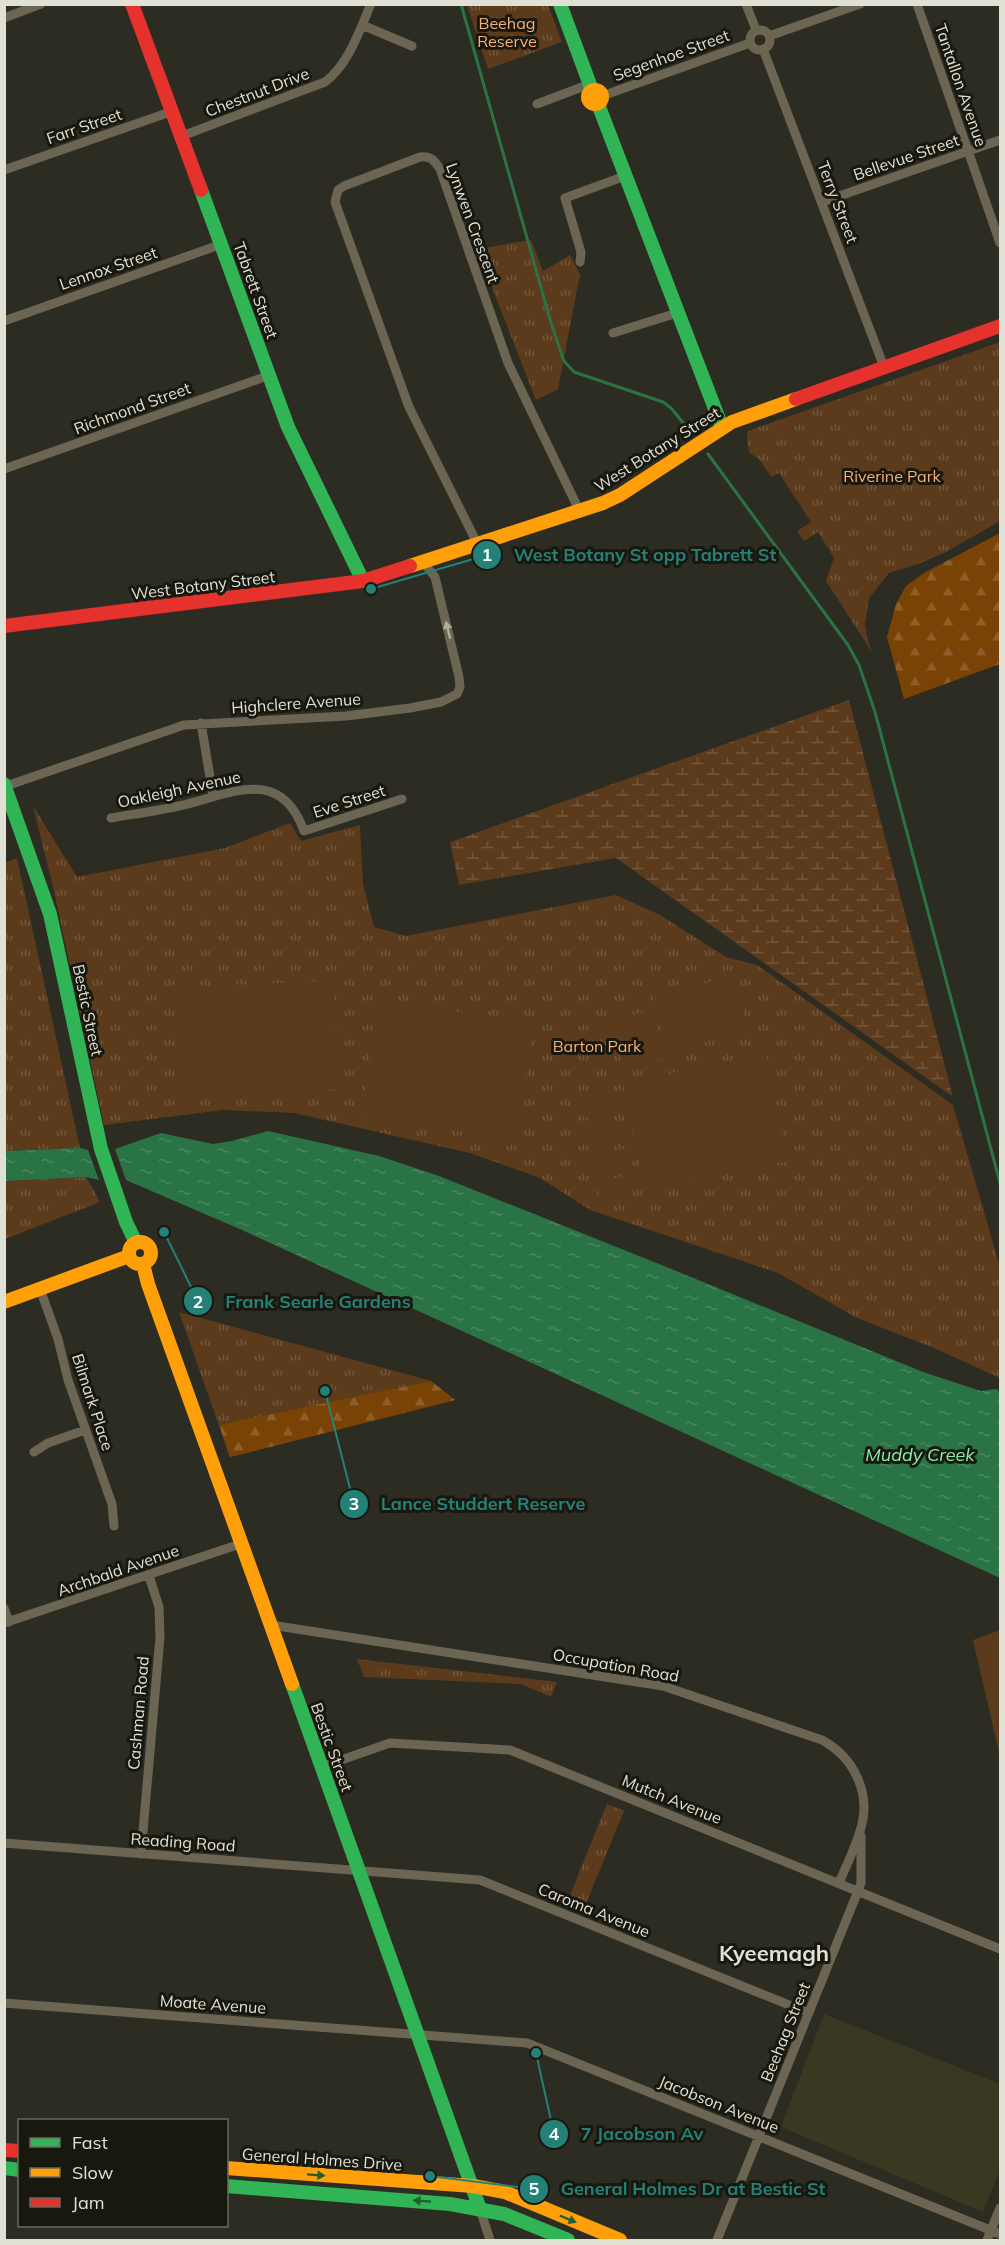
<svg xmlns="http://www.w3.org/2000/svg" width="1005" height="2245" viewBox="0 0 1005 2245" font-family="Mulish,sans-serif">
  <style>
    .built { fill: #393820 }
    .grass { fill: url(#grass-tufts) }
    .forest { fill: url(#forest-firs) }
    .wetland { fill: url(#wetland-marsh) }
    .garden { fill: #5c3b1d }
    .water { fill: url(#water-ripples) }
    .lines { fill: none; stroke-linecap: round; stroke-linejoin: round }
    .stream { stroke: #2a7345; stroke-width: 3 }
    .street { stroke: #6d6554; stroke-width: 9 }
    .fast { stroke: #30b455; stroke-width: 14 }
    .slow { stroke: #ff9f0a; stroke-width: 14 }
    .jam { stroke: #e5322d; stroke-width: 14 }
    .oneway { fill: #b2afa1 }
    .oneway2 { fill: #235e2e }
    .labels { text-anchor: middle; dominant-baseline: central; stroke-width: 6; stroke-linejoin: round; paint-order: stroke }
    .park-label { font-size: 16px; fill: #f8b077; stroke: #18180f }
    .street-label { font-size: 16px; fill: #e0e0d5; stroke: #18180f }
    .water-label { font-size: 18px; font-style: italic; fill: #86efa8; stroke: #18180f }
    .district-label { font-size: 22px; font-weight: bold; fill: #e0e0d5; stroke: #18180f }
    .leader { fill: none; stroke: #248178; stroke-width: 2 }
    .callout-dot { fill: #248178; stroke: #18180f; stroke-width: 2 }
    .mark-label { font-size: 18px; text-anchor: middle; font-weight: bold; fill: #fff }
    .callout-label { font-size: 18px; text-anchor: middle; font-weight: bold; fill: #248178; stroke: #18180f; stroke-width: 6; stroke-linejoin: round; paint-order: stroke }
  </style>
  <defs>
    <pattern id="grass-tufts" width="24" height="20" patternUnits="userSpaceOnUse" patternTransform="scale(1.5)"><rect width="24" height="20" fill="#5c3b1d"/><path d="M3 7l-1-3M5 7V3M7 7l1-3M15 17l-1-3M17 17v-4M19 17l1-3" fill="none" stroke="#73573d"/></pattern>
    <pattern id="forest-firs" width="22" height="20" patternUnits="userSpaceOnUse" patternTransform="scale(1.5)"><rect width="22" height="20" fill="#794305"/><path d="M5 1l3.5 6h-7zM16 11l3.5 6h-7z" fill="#8c5e29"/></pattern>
    <pattern id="wetland-marsh" width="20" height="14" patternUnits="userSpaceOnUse" patternTransform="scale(1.5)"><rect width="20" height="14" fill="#5c3b1d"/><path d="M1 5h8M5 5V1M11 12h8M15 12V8" fill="none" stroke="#73573d"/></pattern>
    <pattern id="water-ripples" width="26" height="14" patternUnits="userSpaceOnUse" patternTransform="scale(1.5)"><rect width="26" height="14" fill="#2a7345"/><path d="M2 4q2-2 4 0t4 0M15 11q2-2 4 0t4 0" fill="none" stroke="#49875f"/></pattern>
  </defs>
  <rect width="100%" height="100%" fill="#2c2c22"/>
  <path class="built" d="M824,2014l176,70v86l-17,42 -202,-85z"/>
  <path class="grass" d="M467,5h81l14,37 -74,27z
    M531,240l12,31 27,-16 10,19 -22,115 -22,11 -59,-151z
    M1000,342v179l-54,31 -28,12 -29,9 -20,25 -4,26 2,14 5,14 -46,-71 8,-23 -16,-26 -14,9 -7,-10 14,-9 -32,-49 -8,4 -11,-17 -11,-8 -2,-15 1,-6z
    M33,806l44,71 148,-29 65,-25 11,18 59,-16 3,59 11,43 32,9 210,-41 44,20 66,42 31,8 196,140 47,162v111l-66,-30 -77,-30 -79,-45 -188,-63 -50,-32 -70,-25 -176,-40 -71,-3 -119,15 -50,-234z
    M17,858l63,290 -75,3 -1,-288z
    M86,1177l14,25 -95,37v-58z
    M179,1312l252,69 24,19 -225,57z
    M357,1659l200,23 -6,15 -30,-13 -157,-7z
    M607,1804l17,7 -40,97 -16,-8z"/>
  <path class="forest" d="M1000,533v131l-96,35 -17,-62 9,-33 10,-18 18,-13z
    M431,1381l24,19 -225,57 -11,-32z"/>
  <path class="wetland" d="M849,700l104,397 -337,-239 -157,27 -9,-43z"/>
  <path class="garden" d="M736,976l12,56 -82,18 -12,-56z
    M334,981l4,108 -155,7 -5,-109z
    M377,1002l156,19 -15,118 -155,-19z
    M653,1010l5,22 -42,9 -4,-21z
    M659,1037l5,21 -42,10 -4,-22z
    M766,1054l22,107 -143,29 -22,-107z
    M614,1097l3,16 -33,6 -3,-15z
    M619,1123l3,15 -33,6 -3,-15z
    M624,1149l3,15 -33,6 -3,-15z
    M629,1175l3,16 -33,6 -3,-15z
    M1000,1630v127l-27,-117z"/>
  <path class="water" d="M268,1131l111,25 60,20 225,90 259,106 58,19 16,-2 3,4v185l-758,-348 -116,-50 -11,-31 46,-16 52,11 19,-3z
    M80,1148l8,2 11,30 -13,-3 -81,4v-30z"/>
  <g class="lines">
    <path class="stream" d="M461,4l90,319 13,38 10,11 89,30 8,6 19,23
      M708,454l140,191 11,20 16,47 125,471"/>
    <path class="street" d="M746,4l10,26
      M917,4l83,239
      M4,18l37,-14
      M362,25l50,21
      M750 40a10 10 0 1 1 20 0a10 10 0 1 1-20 0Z
      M769,36l91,-32
      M763,49l121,318
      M602,96l148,-53
      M537,104l53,-20
      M182,136l143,-54c24,-18 34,-51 46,-78
      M4,170l169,-59
      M822,202l178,-62
      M580,262l1,-10 -16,-54 60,-22
      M4,321l218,-77
      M613,333l64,-20
      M4,469l266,-94
      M478,545l-69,-138 -74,-205 3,-12 6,-4 76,-29c11,-1 14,3 20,12l68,194 72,149
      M201,723l12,72
      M6,786l178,-61 162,-9 64,-8 31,-6 16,-8 3,-7 -1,-10 -24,-100 -12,-15
      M111,818c23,-4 46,-7 68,-12 50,-11 101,-42 125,25l98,-32
      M40,1289l18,50 10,41 44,124 2,22
      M34,1452l14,-9 37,-13
      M4,1608l5,14
      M4,1623l236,-79
      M271,1625l392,61 159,54c33,18 50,55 38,91 -5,18 -14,35 -21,52
      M321,1767l69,-24 120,7 490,199
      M4,1843l476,37 329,133
      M141,1854l19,-217 -1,-30 -10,-31
      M4,2003l523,40 473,191
      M480,2209l10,31
      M717,2240l141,-349 3,-8v-47
      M987,2240l13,-32"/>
    <path class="fast" d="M560,4l32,86
      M598,104l124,323
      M201,190l87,237 75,154
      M4,784l46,130 51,235 25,73 10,21
      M292,1684l188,525
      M4,2168l16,2
      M226,2186l224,18 54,10 64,26"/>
    <path class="slow" d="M588 97a7 7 0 1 1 14 0a7 7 0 1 1-14 0Z
      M410,566l193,-63 17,-8 112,-73 64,-23
      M129 1253a11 11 0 1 1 22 0a11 11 0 1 1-22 0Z
      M143,1264l5,20 144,400
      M4,1302l125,-46
      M226,2168l247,18 32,6 115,48"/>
    <path class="jam" d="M132,4l69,186
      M796,399l204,-73
      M4,626l359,-45 47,-15
      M4,2150l16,1"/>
  </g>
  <defs><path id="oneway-solid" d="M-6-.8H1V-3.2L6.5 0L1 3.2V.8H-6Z" transform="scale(1.5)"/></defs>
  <use class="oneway" href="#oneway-solid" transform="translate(448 630) rotate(-104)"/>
  <g class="oneway2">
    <use href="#oneway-solid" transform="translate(316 2175) rotate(4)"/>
    <use href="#oneway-solid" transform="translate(422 2201) rotate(-176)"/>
    <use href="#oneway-solid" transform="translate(568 2219) rotate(23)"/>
  </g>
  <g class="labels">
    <g class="park-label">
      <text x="507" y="23">Beehag<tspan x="507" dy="18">Reserve</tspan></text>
      <text x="892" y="476">Riverine Park</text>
      <text x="597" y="1046">Barton Park</text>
    </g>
    <g class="street-label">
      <text transform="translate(671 55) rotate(-20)">Segenhoe Street</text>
      <text transform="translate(961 85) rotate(71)">Tantallon Avenue</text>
      <text transform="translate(257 92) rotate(-21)">Chestnut Drive</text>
      <text transform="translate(84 126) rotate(-19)">Farr Street</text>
      <text transform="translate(906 157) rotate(-19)">Bellevue Street</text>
      <text transform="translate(838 202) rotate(69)">Terry Street</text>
      <text transform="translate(473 223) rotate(70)">Lynwen Crescent</text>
      <text transform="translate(108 268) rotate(-19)">Lennox Street</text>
      <text transform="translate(256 290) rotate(70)">Tabrett Street</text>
      <text transform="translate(132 408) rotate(-20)">Richmond Street</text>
      <text transform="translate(657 449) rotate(-32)">West Botany Street</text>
      <text transform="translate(203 585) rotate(-7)">West Botany Street</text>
      <text transform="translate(296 703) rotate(-4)">Highclere Avenue</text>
      <text transform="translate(179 789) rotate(-12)">Oakleigh Avenue</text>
      <text transform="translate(349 801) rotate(-18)">Eve Street</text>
      <text transform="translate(88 1010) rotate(78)">Bestic Street</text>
      <text transform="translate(93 1402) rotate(72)">Bilmark Place</text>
      <text transform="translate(118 1570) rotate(-19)">Archbald Avenue</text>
      <text transform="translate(616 1665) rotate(10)">Occupation Road</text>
      <text transform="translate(138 1713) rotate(-85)">Cashman Road</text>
      <text transform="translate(332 1747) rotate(70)">Bestic Street</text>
      <text transform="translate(672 1799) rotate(22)">Mutch Avenue</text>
      <text transform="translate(183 1842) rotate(4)">Reading Road</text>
      <text transform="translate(594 1910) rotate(22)">Caroma Avenue</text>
      <text transform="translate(213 2004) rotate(4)">Moate Avenue</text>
      <text transform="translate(785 2032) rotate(-68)">Beehag Street</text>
      <text transform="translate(719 2104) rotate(22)">Jacobson Avenue</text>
      <text transform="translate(322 2159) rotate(4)">General Holmes Drive</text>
    </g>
    <g class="water-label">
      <text x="920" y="1454">Muddy Creek</text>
    </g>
    <g class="district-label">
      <text x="774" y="1953">Kyeemagh</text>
    </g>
  </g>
  <path class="leader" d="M371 589L487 555M164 1232L198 1301M325 1391L354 1504M536 2053L554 2134M430 2176L534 2189"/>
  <g class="callout-dot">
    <circle cx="371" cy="589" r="6"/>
    <circle cx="164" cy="1232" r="6"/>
    <circle cx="325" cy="1391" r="6"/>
    <circle cx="536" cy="2053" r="6"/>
    <circle cx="430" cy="2176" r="6"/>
    <circle cx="487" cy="555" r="15"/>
    <circle cx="198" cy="1301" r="15"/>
    <circle cx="354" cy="1504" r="15"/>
    <circle cx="554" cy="2134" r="15"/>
    <circle cx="534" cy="2189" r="15"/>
  </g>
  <g class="mark-label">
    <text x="487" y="561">1</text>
    <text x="198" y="1308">2</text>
    <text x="354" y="1510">3</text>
    <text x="554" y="2140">4</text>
    <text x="534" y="2195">5</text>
  </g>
  <g class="callout-label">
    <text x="645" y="561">West Botany St opp Tabrett St</text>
    <text x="318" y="1308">Frank Searle Gardens</text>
    <text x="483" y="1510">Lance Studdert Reserve</text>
    <text x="642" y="2140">7 Jacobson Av</text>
    <text x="693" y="2195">General Holmes Dr at Bestic St</text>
  </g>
  <rect width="1005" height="2245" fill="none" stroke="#e0e0d5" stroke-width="12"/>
  <rect x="18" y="2119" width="210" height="108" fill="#18180f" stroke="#68685e" stroke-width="1.5"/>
  <rect x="30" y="2138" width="30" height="9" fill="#30b455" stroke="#68685e" stroke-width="1.5"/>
  <text x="72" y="2149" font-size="18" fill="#e0e0d5">Fast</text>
  <rect x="30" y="2168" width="30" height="9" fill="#ff9f0a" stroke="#68685e" stroke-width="1.5"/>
  <text x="72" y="2179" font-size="18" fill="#e0e0d5">Slow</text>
  <rect x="30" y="2198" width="30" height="9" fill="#e5322d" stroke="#68685e" stroke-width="1.5"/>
  <text x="72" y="2209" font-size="18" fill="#e0e0d5">Jam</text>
</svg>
